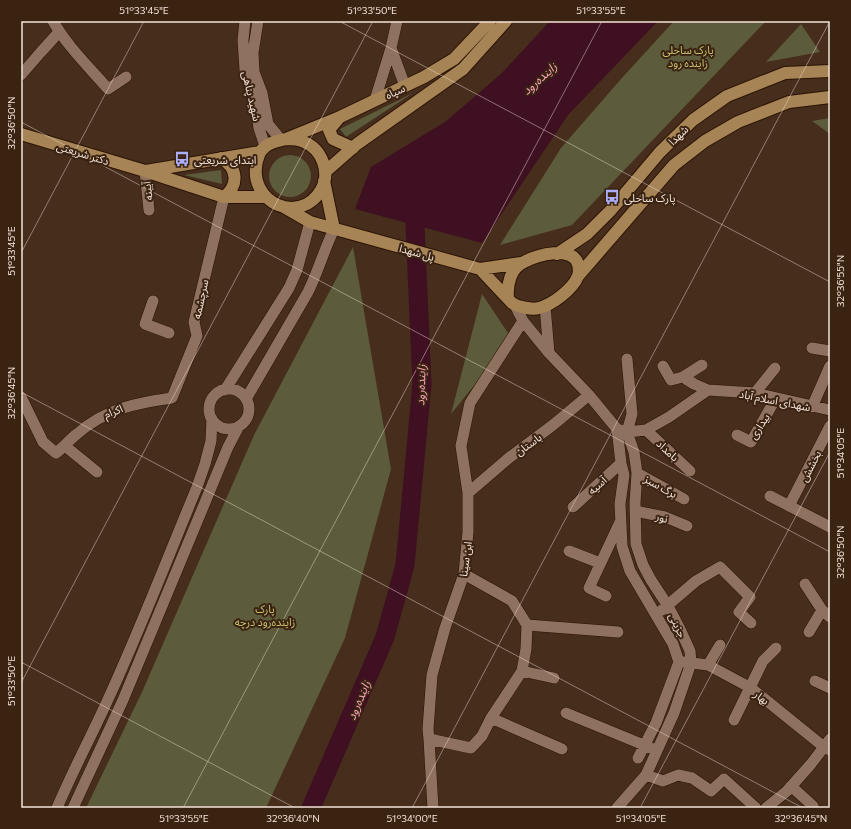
<svg xmlns="http://www.w3.org/2000/svg" width="851" height="829" viewBox="0 0 851 829" font-family="Commissioner,'Noto Sans Arabic',sans-serif">
  <style>
    .green { fill: #5c5b3b }
    .water { fill: #3f0f22 }
    .lines { fill: none; stroke-linecap: round; stroke-linejoin: round }
    .river { stroke: #3f0f22; stroke-width: 19 }
    .minor-casing { stroke: #2c1405; stroke-width: 12 }
    .major-casing { stroke: #2c1405; stroke-width: 14 }
    .minor { stroke: #8f715f; stroke-width: 11 }
    .major { stroke: #a68455; stroke-width: 12 }
    .ticks { fill: none; stroke: #f4e3d9; stroke-width: 1; stroke-opacity: 0.45 }
    .labels { text-anchor: middle; dominant-baseline: central; stroke-width: 4; stroke-linejoin: round; paint-order: stroke }
    .park-label { font-size: 11px; fill: #c7c470; stroke: #3b2312 }
    .street-label { font-size: 11px; fill: #f4e3d9; stroke: #3b2312 }
    .poi-label { font-size: 11px; fill: #f4e3d9; stroke: #3b2312; text-anchor: start }
    .water-label { font-size: 12px; font-style: italic; fill: #faa4bd; stroke: #3b2312 }
    .neatline { fill: none; stroke: #f4e3d9; stroke-width: 1.5 }
    .ticks-label { font-size: 10px; text-anchor: middle; fill: #f4e3d9 }
  </style>
  <rect width="100%" height="100%" fill="#462d1c"/>
  <path class="green" d="M674,21h92l-194,204 -72,20 61,-97 60,-69z
    M801,24l19,28 -54,10z
    M413,93l-67,44 -6,-8z
    M830,118v16l-18,-13z
    M269 176a21 21 0 1 1 42 0a21 21 0 1 1-42 0Z
    M221,170l1,14 -38,-9z
    M353,247l38,222 -46,169 -79,170h-180l56,-116 112,-257z
    M482,294l30,45 -61,75z"/>
  <path class="water" d="M550,21h108l-90,94 -86,128 -127,-34 16,-42 74,-45 56,-48z"/>
  <g class="lines">
    <path class="river" d="M311,808l74,-171 20,-72 17,-181 -8,-181 2,-2"/>
    <g class="minor-casing">
      <path id="minor" d="M53,21c14,25 36,46 55,68l18,-12
        M245,21l-2,19 2,30 11,37 3,21 6,18
        M258,21l-5,32 1,19 8,21 6,31 13,16
        M391,48l6,-27
        M21,75l19,-22 19,-21
        M375,100l16,-52 14,38
        M145,171l4,39
        M153,301l-8,23 24,9
        M515,305l8,16 26,32 -4,-47
        M812,348l18,3
        M549,353l40,42 28,34 10,3 19,-2 23,-13 39,-27 47,3 75,17
        M627,359l5,55 -5,18
        M663,366l8,14 12,-3 11,7 14,6
        M683,377l19,-12
        M209 409a20 20 0 1 1 40 0a20 20 0 1 1-40 0Z
        M225,390l64,-102 8,-18 13,-48
        M755,393l20,-25
        M21,397l22,45 13,11c8,-6 13,-13 21,-19 28,-25 59,-31 95,-36l25,-62 -3,-14 30,-125
        M246,399l62,-107c10,-20 16,-42 26,-63
        M812,407l18,-41
        M617,429l4,34 3,12 -4,29 2,42 8,25 43,73 6,18 -23,61 -18,35
        M646,430l44,41
        M737,435l14,7 25,-44
        M65,446l32,26
        M637,473l47,26
        M468,493l42,-36 43,-32 36,-30
        M770,496l60,31
        M789,506l41,-80
        M573,507l48,-44
        M635,511l30,6 22,9
        M569,551l31,12
        M805,584l17,26 8,7
        M606,596l-17,-8 31,-66
        M662,610l34,-29 24,-14 30,30 -11,15 12,11
        M527,625l91,7
        M809,632l13,-22
        M684,662l24,3 43,23 73,59 6,3
        M708,665l12,-20
        M522,671l32,7
        M815,681l15,7
        M566,713l85,35
        M491,718l71,31
        M734,720l29,-59 13,-13
        M429,739l42,9 11,-12 9,-18 31,-47 4,-22 1,-24 -15,-24 -48,-27
        M646,775l17,6 15,-6 14,3 19,13 13,-12 32,29
        M791,786l22,20
        M57,808c16,-38 36,-75 53,-113 31,-68 58,-138 87,-208l8,-23 6,-23 1,-22
        M73,808l50,-108 105,-253 11,-21
        M433,808l-4,-69 -1,-10 4,-54 13,-47 19,-54 4,-42v-39l-7,-47 9,-43 53,-82
        M617,808l29,-33 28,-62 17,-50 -1,-12 -10,-22 -12,-23 -17,-26 -8,-15 -7,-21 -1,-41 2,-30 -3,-21 -7,-20
        M766,808l21,-17 24,-27 19,-25"/>
    </g>
    <g class="major-casing">
      <path id="major" d="M339,118l-10,12 4,9 20,9
        M21,134l124,37 79,26h41
        M286,139l54,-22 84,-40 30,-18 36,-38
        M286,139c6,0 12,0 18,3 18,7 27,31 17,48 -21,36 -74,13 -64,-29 2,-5 2,-10 7,-13 5,-6 15,-7 22,-9z
        M221,158c17,10 18,27 3,39
        M146,171l114,-19
        M325,172l32,-28 106,-75 43,-48
        M324,181l10,48
        M284,207l26,15 170,47 41,-6
        M557,254l30,-20 24,-24 49,-58 33,-32 34,-24 58,-23 45,-2
        M480,269l32,34c6,4 20,7 27,5 13,-3 34,-19 39,-32 1,-3 1,-8 0,-12 -6,-19 -41,-9 -54,-2 -14,6 -17,23 -16,36
        M578,276l96,-111 31,-24 33,-19 51,-20 41,-5"/>
    </g>
    <use href="#minor" class="minor"/>
    <use href="#major" class="major"/>
  </g>
  <path class="ticks" d="M339,21l491,261M21,122l809,430M21,253l123,-232M21,392l782,416M21,662l274,146M21,683l352,-662M183,808l419,-787M412,808l418,-787M640,808l190,-356"/>
  <defs>
    <g id="bus-bare" transform="scale(1.2)"><path d="M-5-6H5V4H4V6H2V4H-2V6H-4V4H-5ZM-3.5-4V0h7V-4ZM-3.5 1.2v1.5H-2V1.2ZM2 1.2v1.5H3.5V1.2Z" fill="#abaffb" stroke="#3b2312" stroke-width="2.5" paint-order="stroke"/></g>
  </defs>
  <g fill-rule="evenodd">
    <use href="#bus-bare" x="182" y="159"/>
    <use href="#bus-bare" x="612" y="197"/>
  </g>
  <g class="labels">
    <g class="park-label">
      <text x="688" y="49">پارک ساحلی<tspan x="688" dy="13">زاینده رود</tspan></text>
      <text x="265" y="608">پارک<tspan x="265" dy="13">زاینده‌رود درچه</tspan></text>
    </g>
    <g class="street-label">
      <text transform="translate(395 91) rotate(-25)">سپاه</text>
      <text transform="translate(252 96) rotate(77)">شهید پناهی</text>
      <text transform="translate(678 135) rotate(-44)">شهدا</text>
      <text transform="translate(83 153) rotate(17)">دکتر شریعتی</text>
      <text transform="translate(147 191) rotate(-97)">آیینه</text>
      <text transform="translate(417 252) rotate(15)">پل شهدا</text>
      <text transform="translate(200 299) rotate(-78)">سرچشمه</text>
      <text transform="translate(775 400) rotate(11)">شهدای اسلام آباد</text>
      <text transform="translate(113 411) rotate(-22)">اکرام</text>
      <text transform="translate(759 426) rotate(-57)">بیداری</text>
      <text transform="translate(528 444) rotate(-36)">باستان</text>
      <text transform="translate(668 450) rotate(43)">بامداد</text>
      <text transform="translate(810 466) rotate(-63)">بخشش</text>
      <text transform="translate(597 485) rotate(-42)">آسیه</text>
      <text transform="translate(661 486) rotate(29)">برگ سبز</text>
      <text transform="translate(662 517) rotate(15)">نور</text>
      <text transform="translate(465 559) rotate(-82)">ابن سینا</text>
      <text transform="translate(678 625) rotate(64)">جزینی</text>
      <text transform="translate(762 697) rotate(38)">بهار</text>
    </g>
    <g class="poi-label">
      <text x="194" y="159">ابتدای شریعتی</text>
      <text x="624" y="197">پارک ساحلی</text>
    </g>
    <g class="water-label">
      <text transform="translate(539 78) rotate(-42)">زاینده‌رود</text>
      <text transform="translate(420 385) rotate(-88)">زاینده‌رود</text>
      <text transform="translate(358 700) rotate(-67)">زاینده‌رود</text>
    </g>
  </g>
  <rect width="851" height="829" fill="none" stroke="#3b2312" stroke-width="44"/>
  <rect x="22" y="22" width="807" height="785" class="neatline"/>
  <g class="ticks-label">
    <text x="144" y="14">51°33'45"E</text>
    <text x="372" y="14">51°33'50"E</text>
    <text x="601" y="14">51°33'55"E</text>
    <text transform="translate(11 123) rotate(-90)" y="4">32°36'50"N</text>
    <text transform="translate(11 251) rotate(-90)" y="4">51°33'45"E</text>
    <text transform="translate(840 281) rotate(-90)" y="4">32°36'55"N</text>
    <text transform="translate(11 393) rotate(-90)" y="4">32°36'45"N</text>
    <text transform="translate(840 453) rotate(-90)" y="4">51°34'05"E</text>
    <text transform="translate(840 552) rotate(-90)" y="4">32°36'50"N</text>
    <text transform="translate(11 681) rotate(-90)" y="4">51°33'50"E</text>
    <text x="184" y="822">51°33'55"E</text>
    <text x="293" y="822">32°36'40"N</text>
    <text x="412" y="822">51°34'00"E</text>
    <text x="641" y="822">51°34'05"E</text>
    <text x="801" y="822">32°36'45"N</text>
  </g>
</svg>
